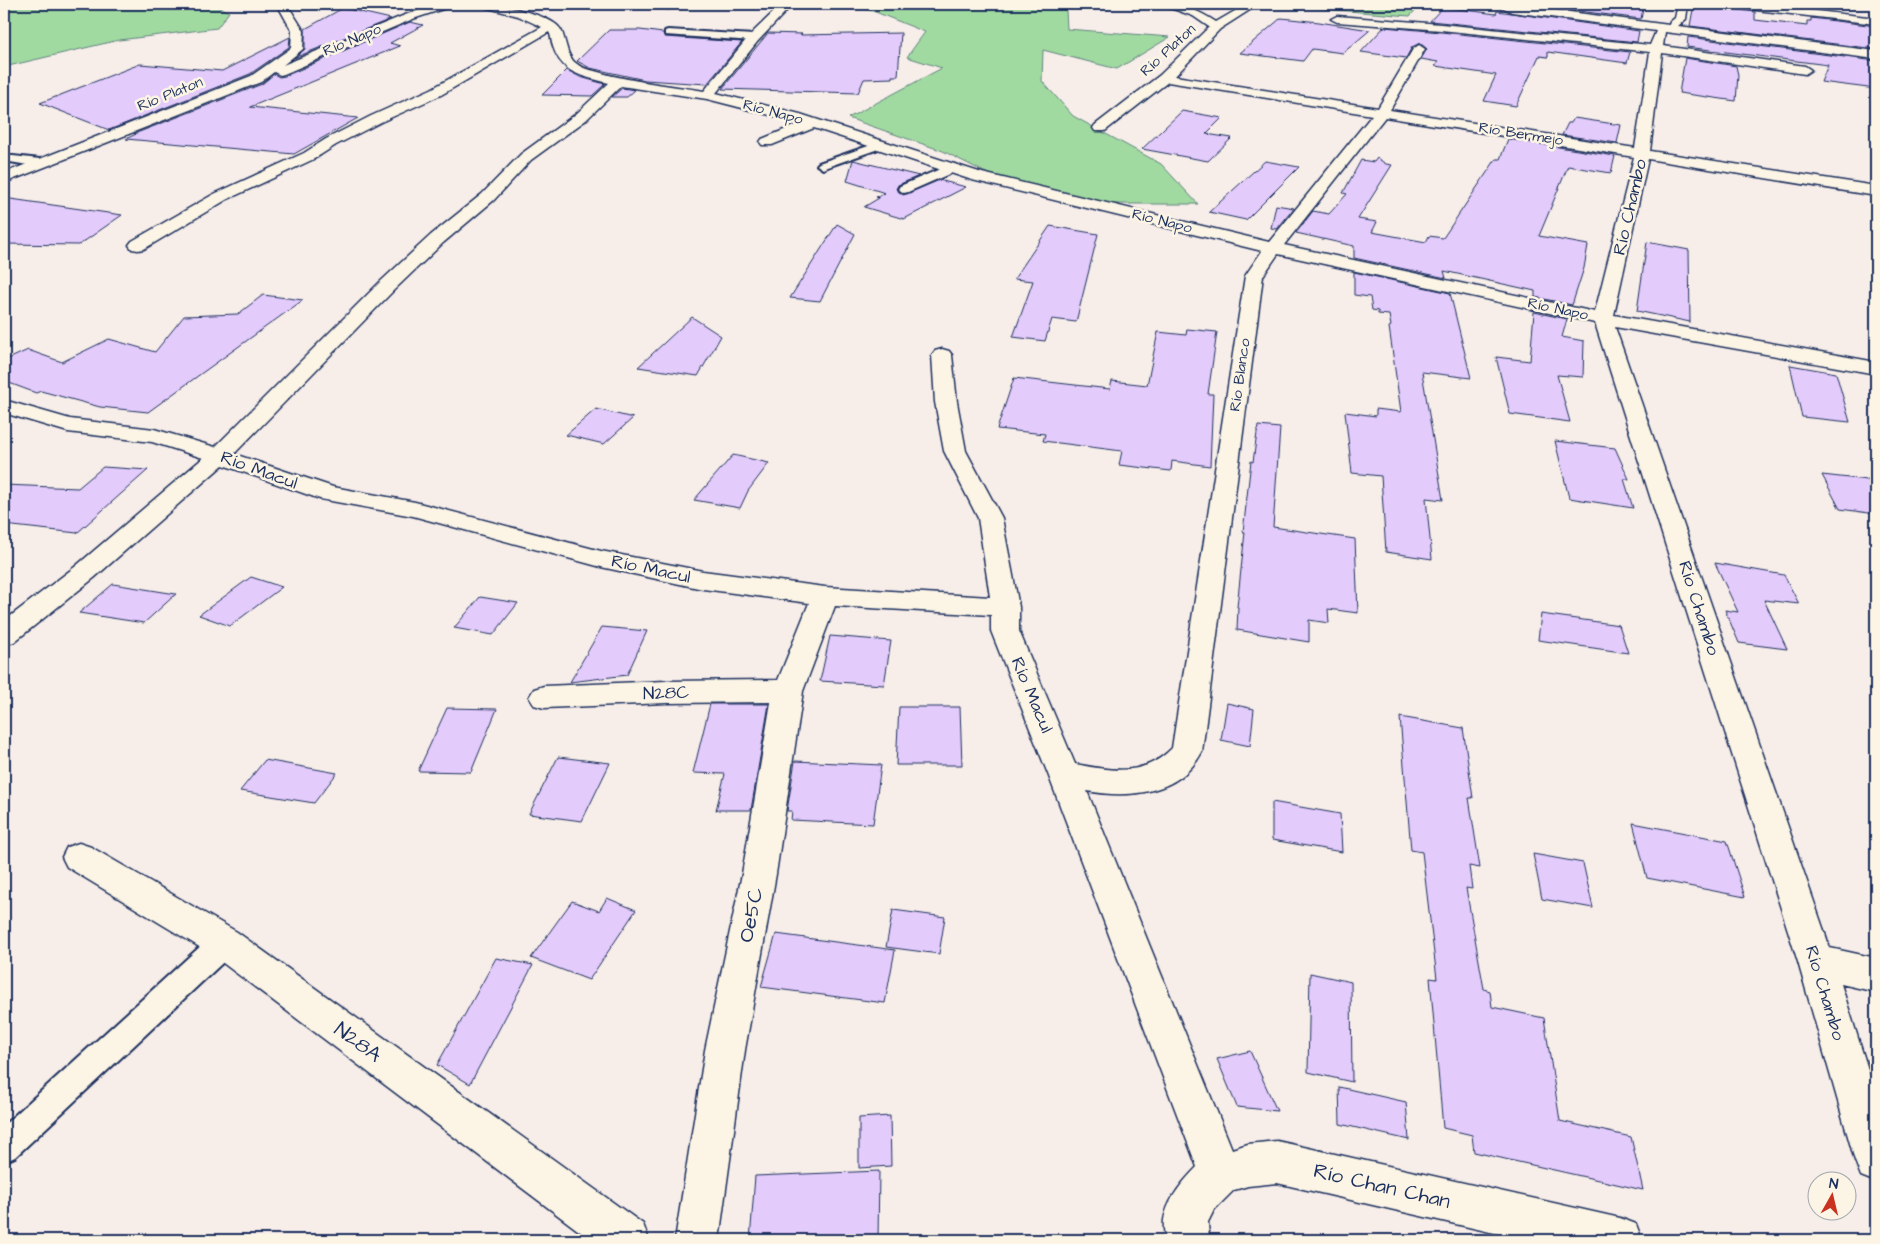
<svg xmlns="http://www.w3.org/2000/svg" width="1880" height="1244" viewBox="0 0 1880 1244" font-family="'Architects Daughter',sans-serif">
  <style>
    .green { fill: #a1daa0; stroke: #5e847f }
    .building { fill: #e3cbfb; stroke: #1b2f5e }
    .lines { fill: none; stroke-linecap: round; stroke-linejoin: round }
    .lane-casing { stroke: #1b2f5e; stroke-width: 4 }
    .street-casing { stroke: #1b2f5e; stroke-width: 3 }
    .lane { fill: #fcf5e5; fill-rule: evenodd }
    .street { fill: #fcf5e5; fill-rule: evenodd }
    .labels { text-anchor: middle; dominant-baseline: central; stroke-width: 5; stroke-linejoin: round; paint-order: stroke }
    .far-street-label { font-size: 15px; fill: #1b2f5e; stroke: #fcf5e5 }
    .street-label { font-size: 18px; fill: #1b2f5e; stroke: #fcf5e5 }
    .near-street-label { font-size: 21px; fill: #1b2f5e; stroke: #fcf5e5 }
  </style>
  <rect width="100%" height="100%" fill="#f7ede9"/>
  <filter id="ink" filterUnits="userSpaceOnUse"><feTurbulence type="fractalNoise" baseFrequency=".02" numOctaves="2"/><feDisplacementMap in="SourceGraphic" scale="10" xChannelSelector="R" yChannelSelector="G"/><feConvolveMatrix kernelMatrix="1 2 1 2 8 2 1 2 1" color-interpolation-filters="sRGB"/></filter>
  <g filter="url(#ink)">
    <path class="green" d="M4,4h207l18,8 -12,16 -98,12 -115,27z
      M843,4h190l33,6 1,19 103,8 -53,32 -74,-19 -1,31 31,35 88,48 37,40h-130l-76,-28 -49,-25 -95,-33 94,-50 -35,-11 18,-25 -52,-21z
      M1261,4h160l-11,12z"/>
    <path class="building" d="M1541,4h103l-3,15 -101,-13z
      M1694,4h30l7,5 24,3v8l52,6v-5h4v-3l65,8v23l-186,-23z
      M1443,7l53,7 1,-3 142,20 -2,11 -207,-21z
      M343,8l48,11 -97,39 11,-9v-20z
      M1281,18l38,4 51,8 -27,23 -31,-4 -9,12 -63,-8z
      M410,22l13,3 -33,18 10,3 -150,61 108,11 -64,36 -168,-15 10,-5h-2l128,-50 12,-10 5,3 6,-1z
      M1384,27l57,5 189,20 -3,11 -79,-11v5l-9,-1 -23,50 -32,-5 12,-26 -61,-9 3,-4 -17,-3 6,-10 -7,-6 -8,4 -6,11 -45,-6z
      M609,30h31l23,3 2,4 77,5 -35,42 -62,-4 -55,-12 -13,-7z
      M768,33l34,1 -2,1 101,-2 -3,43h-6v2l-28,1 -6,14 -136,-4z
      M290,37l-1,10 -39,27 -141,56 -69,-27 100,-39 82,7z
      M1688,37l188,24v28l-55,-7 7,-17 -141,-18z
      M1685,58l51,8 2,9 -2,26 -57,-8z
      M567,70l13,7 25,7 -13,12 -50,-1z
      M622,88l13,2 -8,7h-15z
      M1182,111l40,7 -16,16 26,4 -24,23 -66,-12z
      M1574,118l47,7 -4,18 -55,-8 6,-12h3z
      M1508,139l107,17 -4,17 -43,-7 -29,70 49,9 -4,23 -12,37 -37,-8v-6l-91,-20 2,7 -92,-20v-12l-58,-13 17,-22 16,3 18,-20 -4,-1 18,-33 13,2 3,-4 9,6 6,1 -34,54 19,3 -5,10 54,10 3,-6 14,2 53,-79h4z
      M853,160l66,16 -21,9 -2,4 7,6 36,-15 27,7 -62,32 -40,-12 15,-9 -3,-1 9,-4 -38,-12z
      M1265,161l34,6 -53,53 -37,-8z
      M4,198l118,17 -43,30 -75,-1z
      M1276,205l18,3 -17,21 -6,-1z
      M837,224l18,10 -35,67 -30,-3z
      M1050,226l48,8 -22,88 -24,-3 -7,22 -32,-4 20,-56 -19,-2z
      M1647,242l42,8 1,72 -53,-11z
      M1354,272l96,21 21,85 -49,-6 21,128 -17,-2 6,61 -46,-7 -5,-76 -29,-3 -7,-61 31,4v-7l25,3 -12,-85 2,-1 -2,-11 -11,-1v-3l-6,-1 -2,-13 -16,-2z
      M263,295l40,5 -155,112 -48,-5 -59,-16 -5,2 -32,-12v-20l24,-11 34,12 47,-23 46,13 29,-36 54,-2z
      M1534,312l33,7 -5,18 22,4 -1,36 -26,-2 13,47 -60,-8 -14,-57 34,4z
      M692,317l29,19 -23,40 -60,-9z
      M1187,329l30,3 -9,62h5l-3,72 -38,-5 -1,10 -52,-6 3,-14 -79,-10 2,-7 -48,-5 17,-51 96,11 2,-8 35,4 11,-53 28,3z
      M1790,365l46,8 14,49 -48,-5z
      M596,409l37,9 -29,26 -38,-9z
      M1258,426l22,2 -7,99 82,12 3,74 -30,-4 1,14 -20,-3v22l-72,-12 1,-23h-1l8,-75h-2l8,-71 2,1z
      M1555,441l60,7 14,31h-5l9,29 -64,-10z
      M733,455l36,8 -21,28 -8,17 -46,-8z
      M103,467l45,3 -71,63 -73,-8v-40l74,3z
      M1822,475l54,6v33l-36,-5z
      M1715,563l69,12 15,29 -35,-4 23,49 -48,-6 -14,-33 13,2z
      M251,577l31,10 -52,39 -31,-11z
      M113,584l63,10 -32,29 -65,-10z
      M480,597l38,6 -25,32 -39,-7z
      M1541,614l78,11 9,28 -90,-13z
      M602,627l45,4 -20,44 -57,7z
      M830,636l61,5 -7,44 -64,-4z
      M1227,703l27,6 -4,37 -29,-6z
      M710,704h59l-18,106h-35l9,-36 -32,-1z
      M899,707h61l2,58h-66z
      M447,708l50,1 -26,63 -53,-1z
      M1400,717l63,11 10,70h-4l11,70 -11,-2 3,23 -6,-1 18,101 6,2 2,16 52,11 16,103 71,16 12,53 -169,-38 -2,-17 -29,-7 -13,-150 7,1 -15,-127 -11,-2z
      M558,757l52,6 -28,58 -53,-7z
      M265,760l72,13 -23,30 -74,-12z
      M795,761l86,4 -8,59 -82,-4 1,-9h-5z
      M1272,802l68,12 2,38 -70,-12z
      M1633,823l94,18 18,56 -98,-19z
      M1533,854l50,9 10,45 -51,-9z
      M607,898l29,12 -47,70 -58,-22 41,-57 27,10z
      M893,910l52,7 -6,37 -53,-7z
      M776,934l119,16 -10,53 -124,-16z
      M496,958l37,7 -63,119 -33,-19z
      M1310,973l41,9 1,100 -44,-10z
      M1250,1051l27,60 -40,-4 -20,-48z
      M1339,1087l67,15 3,38 -69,-16z
      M890,1116l1,50 -32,2v-50z
      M879,1171l-1,69h-128l5,-64z"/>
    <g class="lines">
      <g class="lane-casing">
        <path id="lane" d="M668,30l86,5 5,3 -5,3 -89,-6v-4z
          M880,142l6,3 -2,2 -57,20 -4,2 -6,-4 2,-2z
          M4,155l36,4 6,4 -6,4 -36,-6z
          M952,164l4,1 2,3 -2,3 -48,21 -4,1 -6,-4 2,-3z
          M224,930l10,4 4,9 -4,9 -219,205 -11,5v-37l210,-191z"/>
      </g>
      <g class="street-casing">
        <path id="street" d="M277,4h10l17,27 -1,18 -20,16 122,-50 33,-11h15l-1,2 -39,13 -129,55 -4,1 -6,-3 -13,10 -257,101v-10l247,-97 40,-28 1,-17z
          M480,4c18,0 72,10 81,26 5,9 5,27 16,34 6,5 14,6 21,8 34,10 70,13 106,19l46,-56 32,-31h11l-35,37 -42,52 84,21 182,59 287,69 103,-127 -204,-33 -63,49h-10l-2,-3 2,-3 65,-50 49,-48 -16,-11 -28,-10 -1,-2c20,0 35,7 52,18l31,-18h12l-39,25 -45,47 203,32 35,-59 6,-4 6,4 -35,61 245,38 15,-96 -209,-22 -104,-8 -6,-3 6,-3 104,8 209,21 6,-14 -144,-19 -17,-8h14l160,21 1,-3 5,-4 3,-14h10l-2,15 -8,7 198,25v8l-211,-27 -2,14 142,20 6,4 -6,4 -143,-21 -12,98 226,35v10l-228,-37 -34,156 262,47v12l-261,-47 215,621 46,10v34l-35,-8 35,111v87l-15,-6 -6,-15 -57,-199 -203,-639 -317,-69 -15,22 -61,476c-22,42 -73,47 -115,39l145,358 16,-5 29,-3 343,77 16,6 6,16h-117l-248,-57 -29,3 -14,4 -20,20 -6,12 1,18h-44c0,-6 -2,-14 -1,-20 3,-20 20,-40 33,-53l-149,-393 -57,-143v-16l-156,-9 -32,85 -27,183 -31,176 -26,190h-44l30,-190 37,-176 29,-172 -105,1 -122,5 -10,-3 -5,-8 5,-8 10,-3 122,-5 112,-1 31,-77 -106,-14 -102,-22 -188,-51 -93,-17 -97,-34 -129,113 -80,64 -10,3v-24l72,-55 127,-108 -51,-16 -84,-10 -64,-19v-13l66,19 84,10 61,18 165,-165 51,-47 51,-41 39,-40 55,-40 33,-31c-27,-7 -49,-9 -57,-40 -1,-4 -1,-8 -3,-11l-108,63 -60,27 -45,23 -22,14 -88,41 -82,49 -6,1 -6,-1 -3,-4 3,-4 82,-47 90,-41 22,-14 45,-23 60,-27 111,-62 -24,-11 -37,-10zM621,86l86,13 94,24 -39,16 -2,3 2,3h10l42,-17 158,52 290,71 -17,25 -73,472c-28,29 -60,23 -97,16l-56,-133v-24l-17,-89 -36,-67 -9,-49 -5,-47 -3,-4 -7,-2 -7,2 -3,4 3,47 9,49 34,67 12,79 -165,-10 -122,-16 -102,-20 -186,-49 -82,-15 -99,-33 160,-164 49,-47 51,-43 37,-40 55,-40zM1385,117l249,40 -39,155 -311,-67z
          M665,4h13l-9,5 -4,-1 -1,-2z
          M1726,4h31l119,14v6l-145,-17z
          M79,843l12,4 146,85 406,292 6,16h-58l-380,-286 -144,-87 -5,-10 5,-10z"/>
      </g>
      <use href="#lane" class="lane"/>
      <use href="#street" class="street"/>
    </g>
  </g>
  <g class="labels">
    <g class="far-street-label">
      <text transform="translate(352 40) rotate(-23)">Río Napo</text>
      <text transform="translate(1168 50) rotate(-43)">Río Platon</text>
      <text transform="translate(170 94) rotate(-22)">Río Platon</text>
      <text transform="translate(773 112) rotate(15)">Río Napo</text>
      <text transform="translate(1521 134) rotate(9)">Río Bermejo</text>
      <text transform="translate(1162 221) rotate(14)">Río Napo</text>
      <text transform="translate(1558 309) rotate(12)">Río Napo</text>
      <text transform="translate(1240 375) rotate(-82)">Río Blanco</text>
    </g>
    <g class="street-label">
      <text transform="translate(1630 207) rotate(-77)">Río Chambo</text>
      <text transform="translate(259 470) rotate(20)">Río Macul</text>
      <text transform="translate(651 569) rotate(12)">Río Macul</text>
      <text transform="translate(1699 608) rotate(72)">Río Chambo</text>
      <text transform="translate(666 693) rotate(-2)">N28C</text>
      <text transform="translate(1032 695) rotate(67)">Río Macul</text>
      <text transform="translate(1825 993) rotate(73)">Río Chambo</text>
    </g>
    <g class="near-street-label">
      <text transform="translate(751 915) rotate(-79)">Oe5C</text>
      <text transform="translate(358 1042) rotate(36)">N28A</text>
      <text transform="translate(1382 1186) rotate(13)">Río Chan Chan</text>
    </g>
  </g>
  <rect width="1880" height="1244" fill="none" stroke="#fcf5e5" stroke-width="20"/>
  <rect x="10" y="10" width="1860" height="1224" fill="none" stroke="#1b2f5e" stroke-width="2" filter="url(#ink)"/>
  <g transform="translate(1832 1196) rotate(8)"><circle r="24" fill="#fcf5e5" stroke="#a2a6af"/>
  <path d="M0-4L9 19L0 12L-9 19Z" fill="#c8321e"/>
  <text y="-8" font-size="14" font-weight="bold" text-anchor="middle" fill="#1b2f5e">N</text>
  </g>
</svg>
